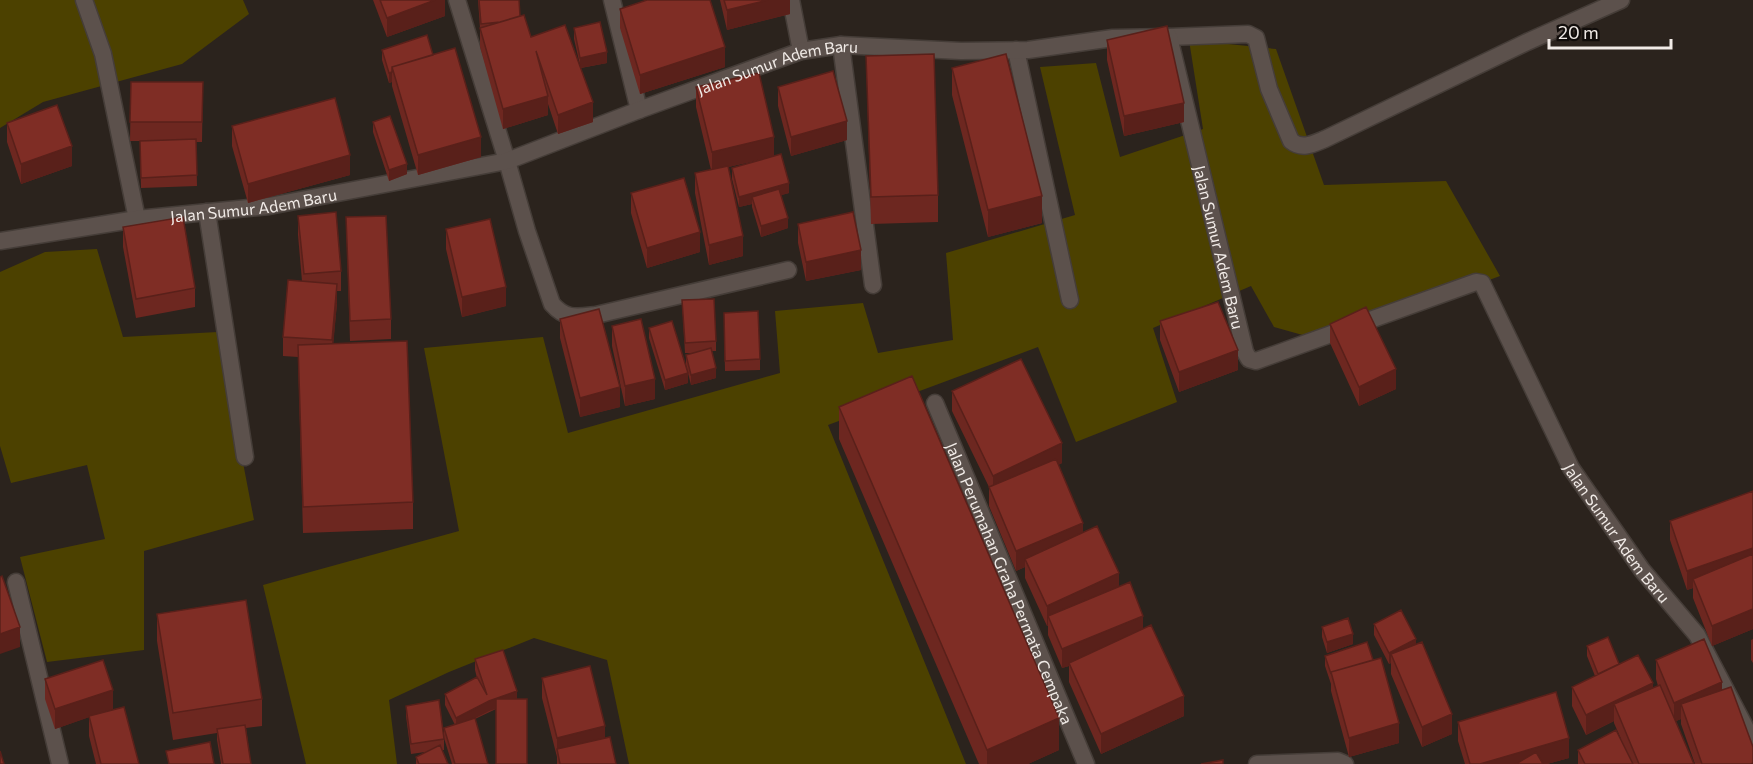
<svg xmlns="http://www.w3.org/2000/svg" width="1753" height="764" viewBox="0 0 1753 764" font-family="Commissioner,sans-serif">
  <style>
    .green { fill: #4c4100 }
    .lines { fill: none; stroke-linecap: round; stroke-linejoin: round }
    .minor-casing { stroke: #453d38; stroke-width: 19 }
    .minor { stroke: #5c514c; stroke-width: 16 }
    .wall { fill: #6d2720 }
    .shaded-wall { fill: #59201a }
    .building { fill: #7f2d25; stroke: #59201a; stroke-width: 1.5 }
    .labels { text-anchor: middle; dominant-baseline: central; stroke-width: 6; stroke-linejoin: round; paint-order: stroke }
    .street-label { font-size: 16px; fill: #f1ebe7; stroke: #110d0b }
  </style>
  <rect width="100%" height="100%" fill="#2b231d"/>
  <path class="green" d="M0,0h243l6,14 -67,50 -139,38 -43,26z
    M1189,40l87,9 48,136 122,-4 54,95 -176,65 -50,-14 -23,-41 -98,42 24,74 -101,40 -38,-95 -210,78 138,339h-337l-22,-104 -73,-22 -85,34 -60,28 8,64h-91l-43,-179 196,-54 -35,-183 119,-11 25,96 212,-60 -5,-62 88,-8 15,50 75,-13 -7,-87 129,-38 -35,-148 56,-4 24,94 83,-28z
    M97,249l26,88 95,-5 36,188 -110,31v99l-97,12 -27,-105 85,-18 -18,-74 -76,18 -11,-37v-174l45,-20z"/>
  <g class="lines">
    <g class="minor-casing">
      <g id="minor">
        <path d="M84,0l19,54 34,165"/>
        <path d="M457,0l50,161 20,70 25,73c14,16 25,13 44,11l192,-45"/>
        <path d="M612,0l27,110"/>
        <path d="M791,0l10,51"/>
        <path d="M1169,37l79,-3 8,4 13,51 22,52c11,9 22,3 34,-2l202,-97 94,-42"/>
        <path d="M841,45l32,240"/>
        <path d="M1016,50l54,250"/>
        <path d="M207,212l38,245"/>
        <path id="s1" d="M0,241l137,-22 132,-13 238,-45 132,-51 162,-59 40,-6 120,6 67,-1 85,-12 56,-1 76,315 4,7 7,2 220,-79 6,1 89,185 71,102 55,65 56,107"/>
        <path id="s2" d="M935,403l151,361"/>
        <path d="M16,582l44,182"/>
        <path d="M1257,764l81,-3 7,3"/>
      </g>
    </g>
    <use href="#minor" class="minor"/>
  </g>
  <path class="wall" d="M373,0h72v16l-58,21z
    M478,0h41l1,16 11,21 49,28 -6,-26v-11l33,35 -26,5 12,54 -35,12 -10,-30v11l-45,14 -23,-82v-19z
    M720,0h70v14l-63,16z
    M620,9l105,58 -85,27 -20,-66z
    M1107,40l77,82 -60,14 -17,-76z
    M382,50l51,5 48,102 -63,18 -26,-89v-4l-3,1 -7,-23z
    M866,56l72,139v27l-67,2z
    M952,68l90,155 -54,14 -36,-142z
    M131,82h72l-1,60h-6l1,44 -56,2 -1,-47h-10z
    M696,87l78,69 15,37 -8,2 7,33 -27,9 -9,-30v-3l-13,3 -7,-28v-11l41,-11 -45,10 15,89 -34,9 -14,-72v-20l16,-3 -15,-63z
    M778,87l69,53 -56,16 -13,-50z
    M373,122l34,52 -18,7 -16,-49z
    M7,123l65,43 -51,18 -14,-42z
    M232,126l118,49 -102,28 -16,-57z
    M631,193l69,59 -53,16 -16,-55z
    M298,216l43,55v20h-4v12l-4,41 80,158v27l-110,4 -5,-176 -15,-1v-19l19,-56 -4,-46z
    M346,217l45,102v20l-41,2z
    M798,224l63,46 -55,11 -8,-38z
    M123,227l72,61v19l-59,11 -13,-71z
    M446,229l60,77 -44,11 -16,-68z
    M682,300l34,41v10h-4l4,27 -25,7 -5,-20v-10l7,-2h-8z
    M560,319l60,88 -40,10 -20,-79z
    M1160,321l78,49 -59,22 -19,-52z
    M724,324l36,35v11l-35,1z
    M1330,324l66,65 -37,17 -29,-63z
    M612,326l43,73 -30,7 -13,-60z
    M649,328l39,55 -23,7 -16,-52z
    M952,391l110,72 -4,2 25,67 36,55 24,41 41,88 -83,38 -32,-72v-16l-7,2 -14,-33v-9h-1l-22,-48v-11l-9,4 -27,-65v-19l-37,-76z
    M839,407l220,343 -31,14h-49l-140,-325z
    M1753,491v138l-41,17 -19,-48v-10l-6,2 -17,-50v-19z
    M157,614l105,85v27l-16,2 5,36h-30l-4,-24v-7l-44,7 -16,-99z
    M1374,624l42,21 36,89 -30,13 -31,-73v-11l-2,1 -15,-29z
    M1322,627l31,17 -26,9 -5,-16z
    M1753,639v24l-2,-3v-20z
    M1587,646l32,18 34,24 5,-2 -2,-7v-19l66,30 31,74h-58l-14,-40v-5l-5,2 17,43h-115v-14l43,-11 -7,-16v-2l-28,14 -14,-29v-19l23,-11 -8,-20z
    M1325,656l74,87 -50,14 -18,-66v-7l-6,-18z
    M475,659l21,50 -21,10 13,45h-36l-8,-26v-10l11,-3 -10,-20v-11l32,-16 -2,-8z
    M542,678l63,60 11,26h-59v-7l-15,-59z
    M45,679l68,30 -10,3 36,52h-43l-7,-28v-19l-34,12 -10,-30z
    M406,706l38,33v11h-2l6,14h-32v-7l9,-5 -14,2 -5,-38z
    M1458,722l111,36 -22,6h-82l-7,-23z"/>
  <path class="shaded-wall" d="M435,0h10v16l-58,21v-19z
    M768,0h22v14l-63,16v-20z
    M725,47v20l-85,27v-19z
    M607,52v11l-27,5v-10z
    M392,72v10l-3,1v-10z
    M548,96v19l-45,14v-20z
    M593,102v20l-35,12v-19z
    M1184,103v19l-60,14v-20z
    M847,121v19l-56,16v-19z
    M481,137v20l-63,18v-20z
    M774,137v19l-62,15v-19z
    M72,146v20l-51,18v-20z
    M350,155v20l-102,28v-19z
    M407,164v10l-18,7v-11z
    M789,183v10l-35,10 -2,-6v7l-13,3v-10z
    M1042,196v27l-54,14v-27z
    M788,218v10l-27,9v-11z
    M700,232v20l-53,16v-20z
    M743,236v20l-34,9v-20z
    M861,250v20l-55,11v-19z
    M337,284v19l-5,57v-20z
    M506,287v19l-44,11v-20z
    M1238,350v20l-59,22v-20z
    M716,368v10l-25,7v-10z
    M1396,369v20l-37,17v-19z
    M688,373v10l-23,7v-10z
    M655,379v20l-30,7v-20z
    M620,387v20l-40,10v-19z
    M1062,443v20l-69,33v-20z
    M1083,523v19l-58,17v8l-9,4v-20z
    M1753,548v19l-60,12v9l-6,2v-19z
    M1119,573v20l-71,23v10h-1v-20z
    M1753,609v20l-41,17v-20z
    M1143,616v20l-74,27v3l-7,2v-19z
    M20,627v20l-20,7v-20z
    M1353,634v10l-26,9v-11z
    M1416,639v11l-25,4v9l-2,1v-11z
    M1722,682v20l-41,2v15l-7,3v-19z
    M1653,683v19l-39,2v17l-28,14v-20z
    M113,690v19l-58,20v-20z
    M517,691v11l-28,9 -33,17v-10l33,-17z
    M1184,696v20l-83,38v-20z
    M1452,714v20l-30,13v-20z
    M1059,718v32l-31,14h-41v-14z
    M1399,723v20l-50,14v-19z
    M605,726v19l-48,4v-11z
    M1569,738v20l-22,6h-67z"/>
  <path class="building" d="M380,0h55l-48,18z
    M479,0h40l1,16 -20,6 -19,2z
    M647,0h63l15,47 -85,28 -20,-66z
    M724,0h44l-41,10z
    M524,15l7,22 34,-12 28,77 -35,13 -22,-64 12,45 -45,13 -23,-81z
    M600,22l7,30 -27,6 -6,-30z
    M1167,26l17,77 -60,13 -17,-76z
    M427,35l6,20 -41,12v5l-3,1 -7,-23z
    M455,48l26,89 -63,18 -26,-88z
    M934,54l4,141 -67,2 -5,-141z
    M1006,54l36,142 -54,14 -36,-142z
    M833,71l14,50 -56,16 -13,-50z
    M759,73l15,64 -62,15 -16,-65z
    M131,82h72l-1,40h-72z
    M335,98l15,57 -102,29 -16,-58z
    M57,105l15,41 -51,18 -14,-41z
    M390,116l17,48 -18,6 -16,-48z
    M196,139l1,36 -56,3 -1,-37z
    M781,154l8,29 -50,14 -7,-29z
    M728,166l15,70 -34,9 -14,-72z
    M684,178l16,54 -53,16 -16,-55z
    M779,189l9,29 -27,8 -9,-29z
    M336,212l5,59 -37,3 -6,-58z
    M853,212l8,38 -55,12 -8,-38z
    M386,216l5,103 -41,2 -4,-104z
    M183,217l12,71 -59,11 -13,-72z
    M490,219l16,68 -44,10 -16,-68z
    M288,280l49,4 -5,56 -49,-3z
    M714,299l2,42 -31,2 -3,-43z
    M1218,302l20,48 -59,22 -19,-51z
    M1366,307l30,62 -37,18 -29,-63z
    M599,309l21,78 -40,11 -20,-79z
    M758,311l2,48 -35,2 -1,-48z
    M641,319l14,60 -30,7 -13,-60z
    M672,321l16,52 -23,7 -16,-52z
    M407,341l6,161 -110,5 -5,-162z
    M711,348l5,20 -25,7 -5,-20z
    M1021,359l41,84 -69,33 -41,-85z
    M912,376l147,342 -72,32 -148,-343z
    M1056,459l27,64 -67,28 -27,-64z
    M1753,491v57l-66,23 -17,-50z
    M1097,526l22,47 -72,33 -22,-47z
    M1753,554v55l-41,17 -19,-47z
    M2,576l18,51 -20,7v-57z
    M1130,582l13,34 -81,33 -14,-33z
    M246,600l16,99 -89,14 -16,-99z
    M1401,610l15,29 -27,14 -15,-29z
    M1348,618l5,16 -26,8 -5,-15z
    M1151,625l33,71 -83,38 -32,-71z
    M1608,637l11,27 -21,10 -11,-28z
    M1704,639l18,43 -48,21 -18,-43z
    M1367,642l6,18 -42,12v2l-6,-18z
    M1422,642l30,72 -30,13 -31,-73z
    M503,650l14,41 -28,10 -33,17 -11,-24 32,-17 10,18 -12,-36z
    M1638,655l15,28 -67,32 -14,-28z
    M1381,658l18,65 -50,15 -18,-66z
    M103,660l10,30 -58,19 -10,-30z
    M590,666l15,60 -48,12 -15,-60z
    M1660,685l34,79h-55l-25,-60z
    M1731,687l22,60v16l-2,1h-49l-21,-60z
    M1556,692l13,46 -89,26h-10l-12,-42z
    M496,699h31v65h-31z
    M439,700l5,39 -33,5 -5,-38z
    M124,707l15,57h-38l-12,-48z
    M475,718l13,46h-33l-11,-36z
    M245,725l6,39h-28l-6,-35z
    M1616,730l17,34h-48l-7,-14z
    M610,737l6,27h-56l-3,-15z
    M210,742l4,22h-45l-3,-13z
    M440,745l8,19h-29l-3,-7z
    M0,751l4,13h-4z
    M1536,752l7,12h-27z
    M1223,760v4h-22z"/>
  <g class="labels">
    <g class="street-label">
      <text stroke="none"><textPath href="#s1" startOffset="801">Jalan Sumur Adem Baru</textPath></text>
      <text stroke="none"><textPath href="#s1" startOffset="256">Jalan Sumur Adem Baru</textPath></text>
      <text stroke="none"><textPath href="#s1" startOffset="1413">Jalan Sumur Adem Baru</textPath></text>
      <text stroke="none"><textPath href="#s1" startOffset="2061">Jalan Sumur Adem Baru</textPath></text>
      <text stroke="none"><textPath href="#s2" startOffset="195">Jalan Perumahan Graha Permata Cempaka</textPath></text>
    </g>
  </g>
  <path d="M1549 39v9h122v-9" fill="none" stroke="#f1ebe7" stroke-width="3"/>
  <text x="1558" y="39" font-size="18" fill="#f1ebe7" stroke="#110d0b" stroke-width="4.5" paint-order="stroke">20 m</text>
</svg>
